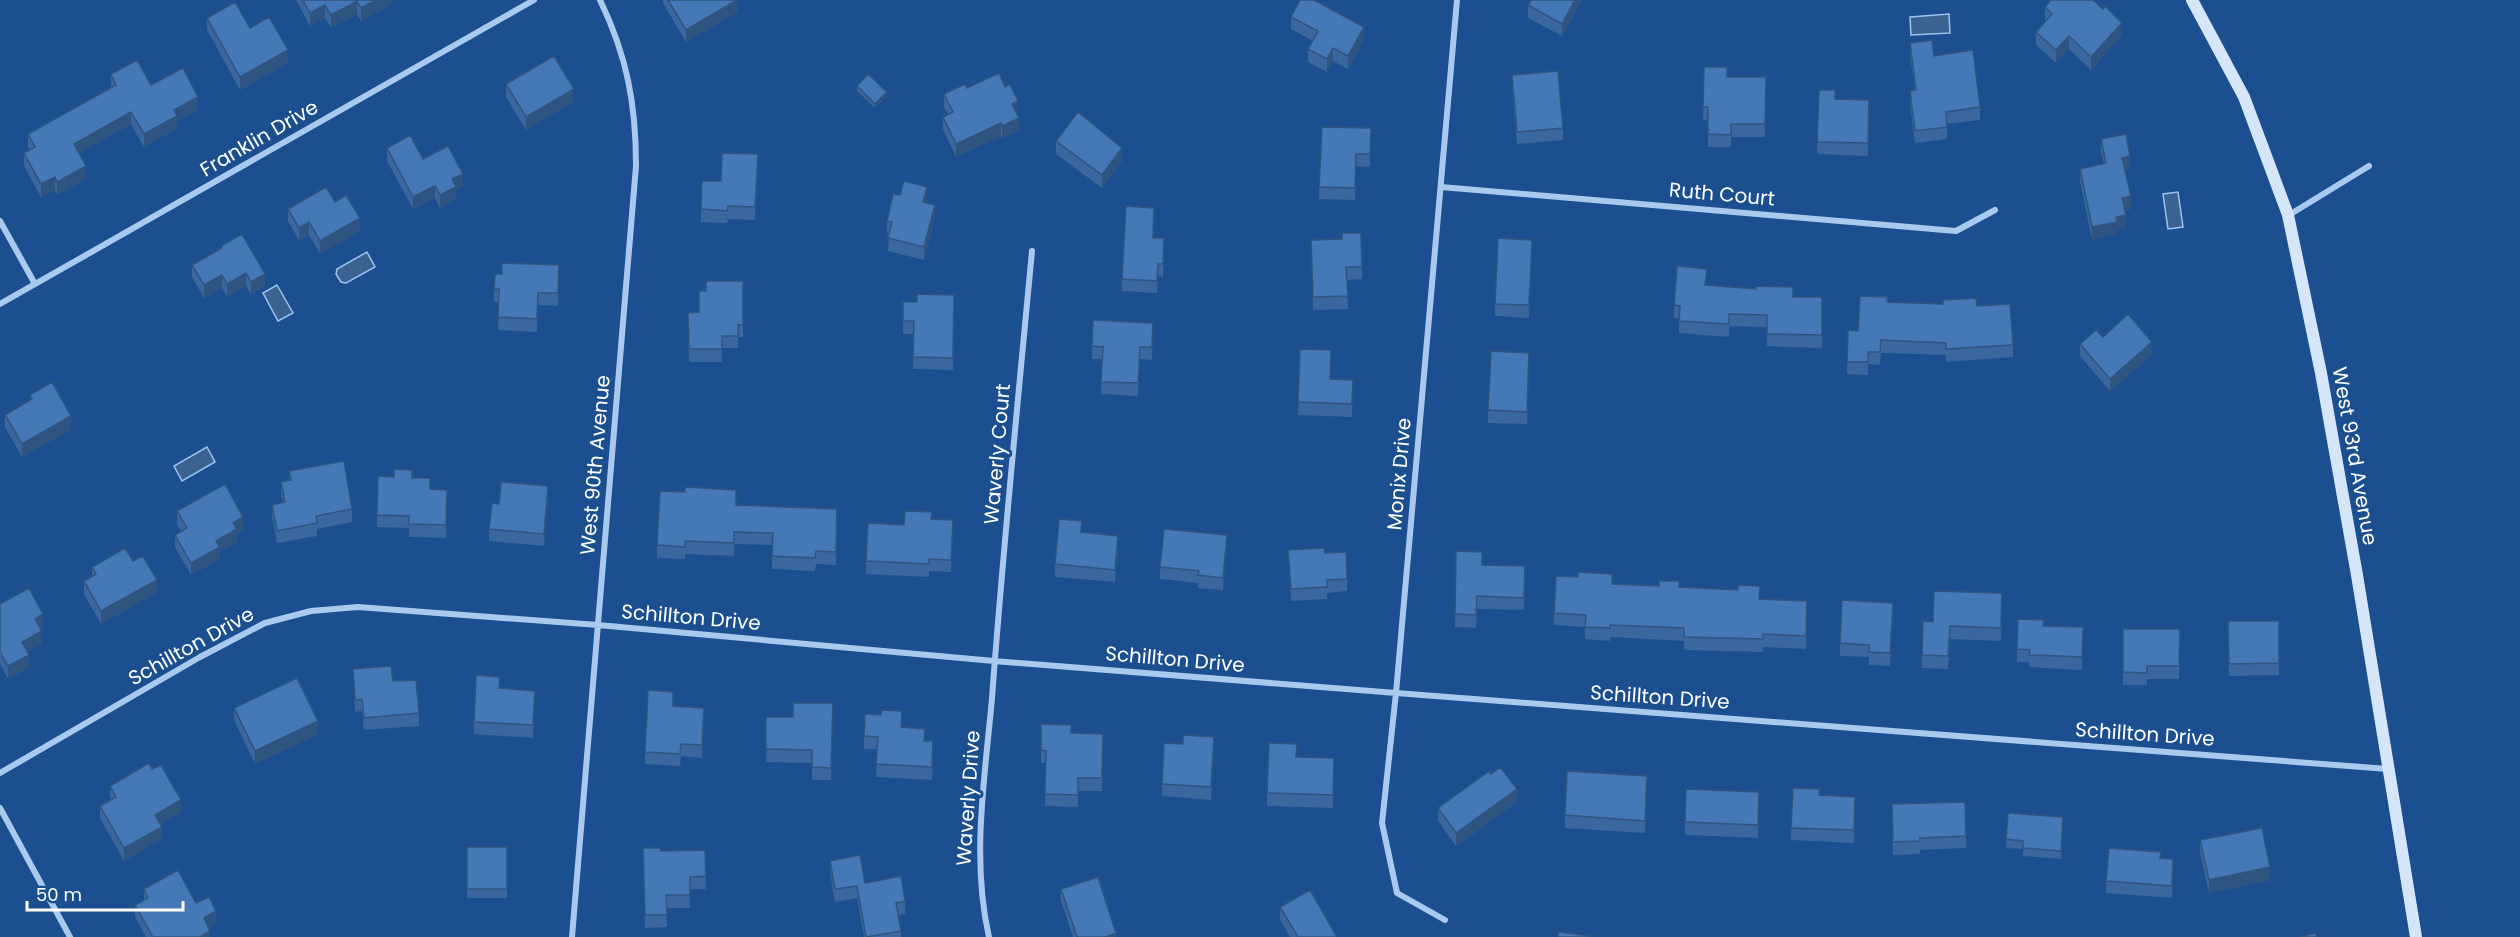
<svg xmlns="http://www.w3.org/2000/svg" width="2520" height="937" viewBox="0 0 2520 937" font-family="Poppins,sans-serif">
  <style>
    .water { fill: #3c6290; stroke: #9cc4f0; stroke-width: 1.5 }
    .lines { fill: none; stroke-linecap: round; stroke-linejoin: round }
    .street { stroke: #a9c9ee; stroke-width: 6 }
    .secondary { stroke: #d6e6fa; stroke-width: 12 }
    .wall { fill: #3a679d }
    .shaded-wall { fill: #305480 }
    .building { fill: #4478b7; stroke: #305480; stroke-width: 1.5 }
    .labels { text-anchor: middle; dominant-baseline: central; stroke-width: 6; stroke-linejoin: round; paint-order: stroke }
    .street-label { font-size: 20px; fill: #fff; stroke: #1b4f8f }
  </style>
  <rect width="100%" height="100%" fill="#1b4f8f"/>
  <path class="water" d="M1949,14l1,19 -39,2 -1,-18z
    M2178,192l5,35 -15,2 -5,-35z
    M367,252l8,15 -29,16 -5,-1 -5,-8 1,-5z
    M277,285l16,28 -15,8 -15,-28z
    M207,447l8,15 -33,19 -8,-15z"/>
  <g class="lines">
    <path class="street" d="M1441,187l515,44 39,-21
      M2289,215l80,-49
      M0,221l35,63
      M0,304l534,-304
      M0,773l200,-116 65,-34 46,-12 47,-4 240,18 396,36 402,32 992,76
      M0,808l70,129
      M1445,920l-48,-27 -15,-70 14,-130 61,-693
      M572,937l64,-771c0,-62 -9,-110 -36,-166
      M989,937c-18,-78 -4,-160 3,-239 11,-149 26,-298 40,-447"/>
    <path class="secondary" d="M2192,0l52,97 44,118 33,158 36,202 59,362"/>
  </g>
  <path class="wall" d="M296,0h96v4l-31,17 -4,-7 -26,14 -6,-10 -15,8z
    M663,0h75v12l-52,30 -23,-39z
    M1531,0h51l-20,36 -34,-18v-13z
    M2045,7l58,2 19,26 -31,35 -22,-21 -13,14 -20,-18v-13l10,-12h-1z
    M1291,17l73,23 -16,29 -15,-8 -6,11 -19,-10v-13l5,-8 -22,-12z
    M207,18l81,45 -48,27 -33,-60z
    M1910,43l24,13 46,51v13l-33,4v15l-32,4 -5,-39v-13l5,-1 -5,-34z
    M1704,67l23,10h39l-1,60h-34v10h-23v-27h-5z
    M111,74l40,11 47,24 -21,12v7l-33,19 -13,-23 -52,29 7,26 -29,16 -2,-5 -14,7 -17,-31v-13l6,-3 -2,-3v-13l83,-46z
    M1512,75l51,53v12l-46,4 -5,-56z
    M506,84l68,17 -48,29 -20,-33z
    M857,86l30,10 -12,12 -18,-17z
    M967,88l51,26h-1l2,16 -17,8 -1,-2 -45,21 -13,-28v-12l5,-3 -4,-7v-13z
    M1819,90l16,9 34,1 -1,56 -51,-2z
    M1371,128l-1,39 -14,-1 -1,34 -36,-1v-12z
    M2101,139l29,29 -5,2 6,39 -6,1 1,18 -9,2v4l-25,6 -12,-59v-12l24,-5 -3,-12z
    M1056,141l66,20 -20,27 -46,-34z
    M387,148l36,11 40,27 -7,4v9l-16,9 -5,-10 -22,11 -26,-48z
    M758,167l-3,53 -27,-1 -1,4 -26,-1v-13z
    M900,195l27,4 -1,4 9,15 -11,42 -36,-9 1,-17 -2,-1v-12z
    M335,202l25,29 -40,23 -11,-19 -10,6 -11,-20v-12z
    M1154,220l-1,18 11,13 -1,26 -5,-1 -1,17 -35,-2v-12z
    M1311,240l51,27v12l-15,1 1,29 -35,1z
    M221,246l44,40 -14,8 -5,-8 -19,11 -5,-9 -18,10 -12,-21v-12l29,-17z
    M1532,252l-3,66 -34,-2v-12z
    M559,265l-1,41 -20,-1 -1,27 -39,-2 1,-28h-5v-13l8,-15z
    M743,281v56h-5v11h-16v14h-33l-1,-49 11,-1 7,-21z
    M1706,285l87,12h29v51l-55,-2v-19l-38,-1v11l-50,-4v-15h-5v-13z
    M954,295l-1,75 -40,-1 1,-35h-11v-32h14z
    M1887,302l90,4 36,39v12l-67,5v-7l-65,-2 -1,12 -12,-1v11l-21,-1v-12l11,-31z
    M1153,323l-1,37 -12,-1 -2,37 -37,-2 1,-35h-10v-13z
    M2103,337l49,18 -42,36 -30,-35v-12z
    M1300,349l31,30 22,1 -1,37 -54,-2z
    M1529,365l-2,59 -39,-1v-13z
    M30,395l41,34 -49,28 -17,-30v-12l25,-14z
    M289,471l63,38v13l-35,7v7l-40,7 -5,-26v-12l11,-2 -2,-9v-12l8,-2z
    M378,476l34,2 18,11 17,1 -1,48 -37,-1v-9l-32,-1z
    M548,499l-4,47 -55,-5v-12l10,-25z
    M736,505l101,17 -1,43 -20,-1 -1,7 -43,-2v-24l-38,-1v12l-49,-2v5l-28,-1v-13z
    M177,511l66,19 -6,3v9l-17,9v8l-29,16 -16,-28v-12l6,-4 -4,-7z
    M932,519l21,13 -2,40 -22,-1v6l-63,-3v-13l38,-36z
    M1082,532l36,16 -3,34 -60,-5v-13z
    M1227,548l-4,42 -25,-2v-5l-38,-4v-12z
    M1288,550l37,3 22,26v12l-20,2v6l-36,2z
    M1456,551l26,14 43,1 -1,44 -47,-1 -1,19 -21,-1z
    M92,567l65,25 -56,32 -17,-30v-13l8,-5z
    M1578,577l34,7 67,3 81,12 47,15 -1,35 -43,-2v5l-79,-2v-9l-74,-4v4l-25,-2v-12l-31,-2v-12z
    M0,604l43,23 -3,1 2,16 -15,8 2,15 -21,12 -8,-15z
    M2002,606l-1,35 -51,-2 -2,30 -26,-1v-13l11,-33z
    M1893,616l-3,50 -21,-1v-8l-29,-1v-13z
    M2018,619l26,7 39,14 -1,30 -53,-3v-5h-12z
    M2228,621h51v54l-50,1z
    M2123,629h57l-1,50h-32v6h-24z
    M353,669l40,12 26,32v13l-55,4 -2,-19 -7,1z
    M500,689l35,14 -2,35 -59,-4v-12z
    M833,703l-2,77h-19v-17l-46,-1v-45h27z
    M673,706l31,14 -2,38 -21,-2 -1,10 -35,-2v-12z
    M234,708l84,26 -63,30 -21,-44z
    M1041,724l30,9 32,1 -1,57h-24v16l-33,-1 1,-43h-5z
    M902,727l23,14 8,13 -1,26 -56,-3 1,-28h-13v-13z
    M1214,749l-3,51 -49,-4v-12z
    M1297,757l37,14 -1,37 -66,-2v-13z
    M152,769l29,43 -21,12 2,15 -38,22 -24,-43v-12l10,-6v-14z
    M1647,789l-2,44 -80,-5v-13z
    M1820,795l35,14 -1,34 -63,-3v-12z
    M1517,802l-61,44 -18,-25v-13z
    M1759,804l-1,34 -73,-3v-13z
    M1892,817l74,19v12l-46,2v4l-27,1z
    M2063,826l-2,33 -38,-3v-7l-17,-1v-9z
    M2200,840l70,40 -61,13 -9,-40z
    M467,847h40v51h-40z
    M705,850l1,39h-16v19h-24l1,19 -22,1 -2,-67 18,-10z
    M830,861l35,22 40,18v13l-7,1 3,16v6h-37l-7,-39 -22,4 -5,-29z
    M2173,871l-1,27 -66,-5v-12z
    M144,889l52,14 20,21 -7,4 1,9h-64l-11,-20v-12l9,-5z
    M1061,889l55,48h-43l-12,-36z
    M1280,907l57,30h-47l-10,-17z"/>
  <path class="shaded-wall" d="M376,0h16v4l-31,17v-13z
    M737,0h1v12l-52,30v-12z
    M1575,0h7l-20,36v-12z
    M357,1v13l-26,14v-13z
    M325,5v13l-15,8v-13z
    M2122,23v12l-31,35v-13z
    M1364,27v13l-16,29v-13z
    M2069,36v13l-13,14v-13z
    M1333,48v13l-6,11v-13z
    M288,50v13l-48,27v-13z
    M574,89v12l-48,29v-13z
    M887,92v4l-12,12v-4z
    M198,97v12l-21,12v7l-33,19v-13l30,-24z
    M1018,101v13l-6,3v-13z
    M131,112v12l-57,32v-12z
    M1019,118v12l-17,8v-12z
    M1001,123v13l-45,21v-13z
    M1122,148v13l-20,27v-13z
    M2130,156v12l-8,2v-12z
    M86,166v13l-29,16v-13z
    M463,174v12l-7,4v9l-16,9v-13l12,-16z
    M55,177v13l-14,7v-13z
    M435,186v12l-22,11v-12z
    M927,187v12l-4,16v-13z
    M2131,196v13l-9,2v-13z
    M935,205v13l-11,42v-13z
    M2126,215v13l-9,2v4l-25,6v-13l24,-10z
    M360,218v13l-40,23v-13z
    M309,222v13l-10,6v-13z
    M246,273v13l-19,11v-13z
    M265,274v12l-14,8v-12z
    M222,275v13l-18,10v-13z
    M2152,342v13l-42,36v-12z
    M71,416v13l-49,28v-13z
    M548,486v13l-4,47v-12z
    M243,517v13l-6,3v9l-17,9v8l-29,16v-12l25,-22 17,-18z
    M1227,535v13l-4,42v-12z
    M1118,536v12l-3,34v-12z
    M157,580v12l-56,32v-13z
    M1893,603v13l-3,50v-13z
    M43,614v13l-8,4v-12z
    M42,631v13l-20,11v-13z
    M29,655v12l-21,12v-13z
    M535,691v12l-2,35v-13z
    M318,721v13l-63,30v-13z
    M1214,737v12l-3,51v-13z
    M1647,776v13l-2,44v-12z
    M1517,789v13l-61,44v-13z
    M181,800v12l-26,15v-12z
    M162,827v12l-38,22v-13z
    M2270,867v13l-61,13v-13z
    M216,911v13l-12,7v-13z
    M210,931v6h-10z
    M1116,933v4h-11z"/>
  <path class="building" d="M303,0h73l-15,8 -4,-7 -26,14 -6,-10 -15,8z
    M668,0h69l-51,30z
    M1300,0h14l50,27 -16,29 -15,-8 -6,11 -19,-10 10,-18 -27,-14z
    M1531,0h44l-13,24 -34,-19z
    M2051,0h42l10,9 2,-3 17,17 -31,34 -22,-21 -13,14 -20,-18 16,-18 -7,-7z
    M235,2l15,26 19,-11 19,33 -48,27 -33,-59z
    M1932,40l2,16 39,-6 7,57 -34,5 1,15 -32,4 -5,-40 6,-1 -6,-47z
    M554,56l20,33 -48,28 -20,-33z
    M137,60l14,25 32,-17 15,29 -24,13 3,6 -33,18 -13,-22 -57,32 12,22 -29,16 -2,-5 -14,7 -17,-31 11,-6 -7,-13 88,-49 -5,-11z
    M1704,67h23v10h39l-1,47h-34v11l-23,-1v-27h-5z
    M1558,71l5,57 -46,4 -5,-57z
    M999,73l6,14 5,-3 8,17 -6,3 7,14 -17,8 -1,-3 -45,21 -13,-27 10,-5 -9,-18 21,-10 2,4z
    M868,74l19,18 -12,12 -18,-18z
    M1819,90h16v9l34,1 -1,43 -51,-1z
    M1078,112l44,36 -20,27 -46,-34z
    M1322,127l49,1 -1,26h-14l-1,34 -36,-1z
    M2126,134l4,22 -8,2 9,38 -9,2 4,17 -10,2 1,5 -25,5 -12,-58 26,-6 -5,-24z
    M410,135l13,24 25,-13 15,28 -11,5 4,8 -16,8 -5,-9 -22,11 -26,-49z
    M722,153l36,1 -3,53 -27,-1 -1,5 -26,-2 1,-28h19z
    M904,181l23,6 -4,15 12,3 -11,42 -36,-9 4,-16 -5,-1 6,-27 7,1z
    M326,187l9,15 11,-7 14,23 -40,23 -11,-19 -10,6 -11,-19z
    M1126,206l28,2 -1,30h11l-1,26h-5l-1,17 -35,-2z
    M1342,233h19l1,34h-16l2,29 -35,1 -2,-57 31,-1z
    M242,234l23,40 -14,8 -5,-9 -19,11 -5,-9 -18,10 -12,-20 30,-17 -1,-2z
    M1498,238l34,2 -3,65 -34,-1z
    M502,263l57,2 -1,28h-20l-1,26 -39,-2 1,-28h-5l1,-15h7z
    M1677,266l30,3 -2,16 51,4v-3l37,1v10h29v38l-55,-1v-19l-38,-1v10l-50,-3 1,-15 -6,-1z
    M706,281h37v44h-5v11h-16v13h-33l-1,-36 11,-1v-21h7z
    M917,294l37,1 -1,63 -40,-1 1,-36h-11v-19h14z
    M1860,296l27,1v5l56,2v-4l33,-2 1,8 33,-2 3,41 -67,4v-6l-65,-3 -1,12h-12v10h-21l1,-32 10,1z
    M2128,314l24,28 -42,37 -30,-35 16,-14 7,7z
    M1093,320l60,3 -1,24h-12l-2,36 -37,-1 2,-35 -11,-1z
    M1300,349l31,1 -1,29 23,1 -1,24 -54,-2z
    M1491,351l38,2 -2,59 -39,-2z
    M52,382l19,34 -49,28 -17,-29 27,-16 -2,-4z
    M344,461l8,48 -36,7 1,7 -40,8 -5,-26 13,-3 -4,-20 10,-2 -2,-9z
    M394,469l18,1v8h18v11l17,1 -1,35 -37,-1v-8l-32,-1 1,-39 16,1z
    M501,482l47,4 -4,48 -55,-5 3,-26 7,1z
    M225,484l18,33 -10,6 4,6 -21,12 4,6 -29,16 -16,-28 12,-7 -10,-17z
    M685,487l51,3v15l101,4 -1,43 -20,-1 -1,7 -43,-2 1,-23 -39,-1v11l-49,-2v6l-28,-2 3,-54 25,1z
    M905,511l27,1 -1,7 22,1 -2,40 -22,-1v5l-63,-3 2,-38 36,2z
    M1059,519l23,2 -1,11 37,4 -3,34 -60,-6z
    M1164,529l63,6 -4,43 -25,-3 1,-4 -39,-4z
    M125,548l8,13 10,-5 14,24 -56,31 -17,-30 12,-7 -4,-7z
    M1324,548l1,5 21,-1 1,27 -20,1v7l-36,2 -3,-39z
    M1456,551l26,1v13l43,1 -1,32 -47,-2 -1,19 -21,-1z
    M1578,572l34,2v10l47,2v-5h20v6l59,3v-5l22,1 -1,13 48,2 -1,35 -43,-2v5l-79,-2v-9l-74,-3v3l-25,-1 1,-12 -32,-2 2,-37 22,1z
    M29,588l14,26 -8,5 7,12 -20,11 7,13 -21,11 -8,-14v-48z
    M1934,591l68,2 -1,35 -51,-2 -2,30 -26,-1 1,-34 10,1z
    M1842,600l51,3 -3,50 -21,-1v-7l-29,-2z
    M2018,619l26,1 -1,6 40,1 -1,30 -53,-2 1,-5 -13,-1z
    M2228,621h51v42l-50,1z
    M2123,629h57l-1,37h-32v7l-24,-1z
    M391,666l2,15 23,-1 3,33 -55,5 -2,-19 -7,1 -2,-31z
    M476,675l24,2 -1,11 36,3 -2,34 -59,-3z
    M297,678l21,43 -63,30 -21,-43z
    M648,690l25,2v14l31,2 -2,37 -21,-1 -1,10 -35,-2z
    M793,703h40l-2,65 -19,-1v-17l-46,-1v-32h27z
    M882,710l20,1 -1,16 24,2 -1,12h9l-1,26 -56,-3 2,-27 -14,-1 1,-22 16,1z
    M1041,724l30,1v8l32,1 -1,44h-24v17l-33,-1 1,-43 -5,-1z
    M1183,735l31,2 -3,50 -49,-3 2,-41 19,1z
    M1269,743l28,1 -1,13 38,1 -1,37 -66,-2z
    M149,763l3,6 9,-4 20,35 -26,15 7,12 -38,21 -24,-42 16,-9 -6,-11z
    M1500,767l17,22 -61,44 -18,-25 51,-37 2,3z
    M1567,771l80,5 -2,45 -80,-6z
    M1793,788l27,1 -1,6 36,2 -1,33 -63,-2z
    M1686,789l73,3 -1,33 -73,-3z
    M1965,802l1,34 -46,2v3l-27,1 -1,-38z
    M2008,813l55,4 -2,34 -38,-3v-7l-17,-2z
    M2262,828l8,39 -61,13 -9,-40z
    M467,847h40v42h-40z
    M643,848h17l1,3 44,-1 1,26 -16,1v18h-24l1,20h-22z
    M2109,848l52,4 -1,6 13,1 -1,27 -66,-5z
    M860,855l5,28 36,-7 4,25 -9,2 5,28 -35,6 -9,-51 -22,3 -5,-28z
    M178,870l18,33 13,-6 7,14 -12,7 6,13 -10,6h-47l-18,-32 13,-7 -4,-9z
    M1098,877l18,56 -11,4h-28l-16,-48z
    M1310,890l27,47h-39l-18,-30z
    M1558,932l33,4v1h-33z
    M2316,933v4h-18z"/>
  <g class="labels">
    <g class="street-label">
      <text transform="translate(259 138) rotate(-30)">Franklin Drive</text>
      <text transform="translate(1722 194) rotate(5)">Ruth Court</text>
      <text transform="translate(997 454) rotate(-85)">Waverly Court</text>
      <text transform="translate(2355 456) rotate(80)">West 93rd Avenue</text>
      <text transform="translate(595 465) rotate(-85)">West 90th Avenue</text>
      <text transform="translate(1399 474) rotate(-85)">Monix Drive</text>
      <text transform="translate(691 617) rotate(5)">Schillton Drive</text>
      <text transform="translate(191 646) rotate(-29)">Schillton Drive</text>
      <text transform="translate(1175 659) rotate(5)">Schillton Drive</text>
      <text transform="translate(1660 697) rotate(4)">Schillton Drive</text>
      <text transform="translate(2145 734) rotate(4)">Schillton Drive</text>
      <text transform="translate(968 798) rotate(-86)">Waverly Drive</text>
    </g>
  </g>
  <path d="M27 901v9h156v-9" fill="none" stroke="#ffffff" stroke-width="3"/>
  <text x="36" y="901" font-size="18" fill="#ffffff" stroke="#1b4f8f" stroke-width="4.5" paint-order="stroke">50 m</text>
</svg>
